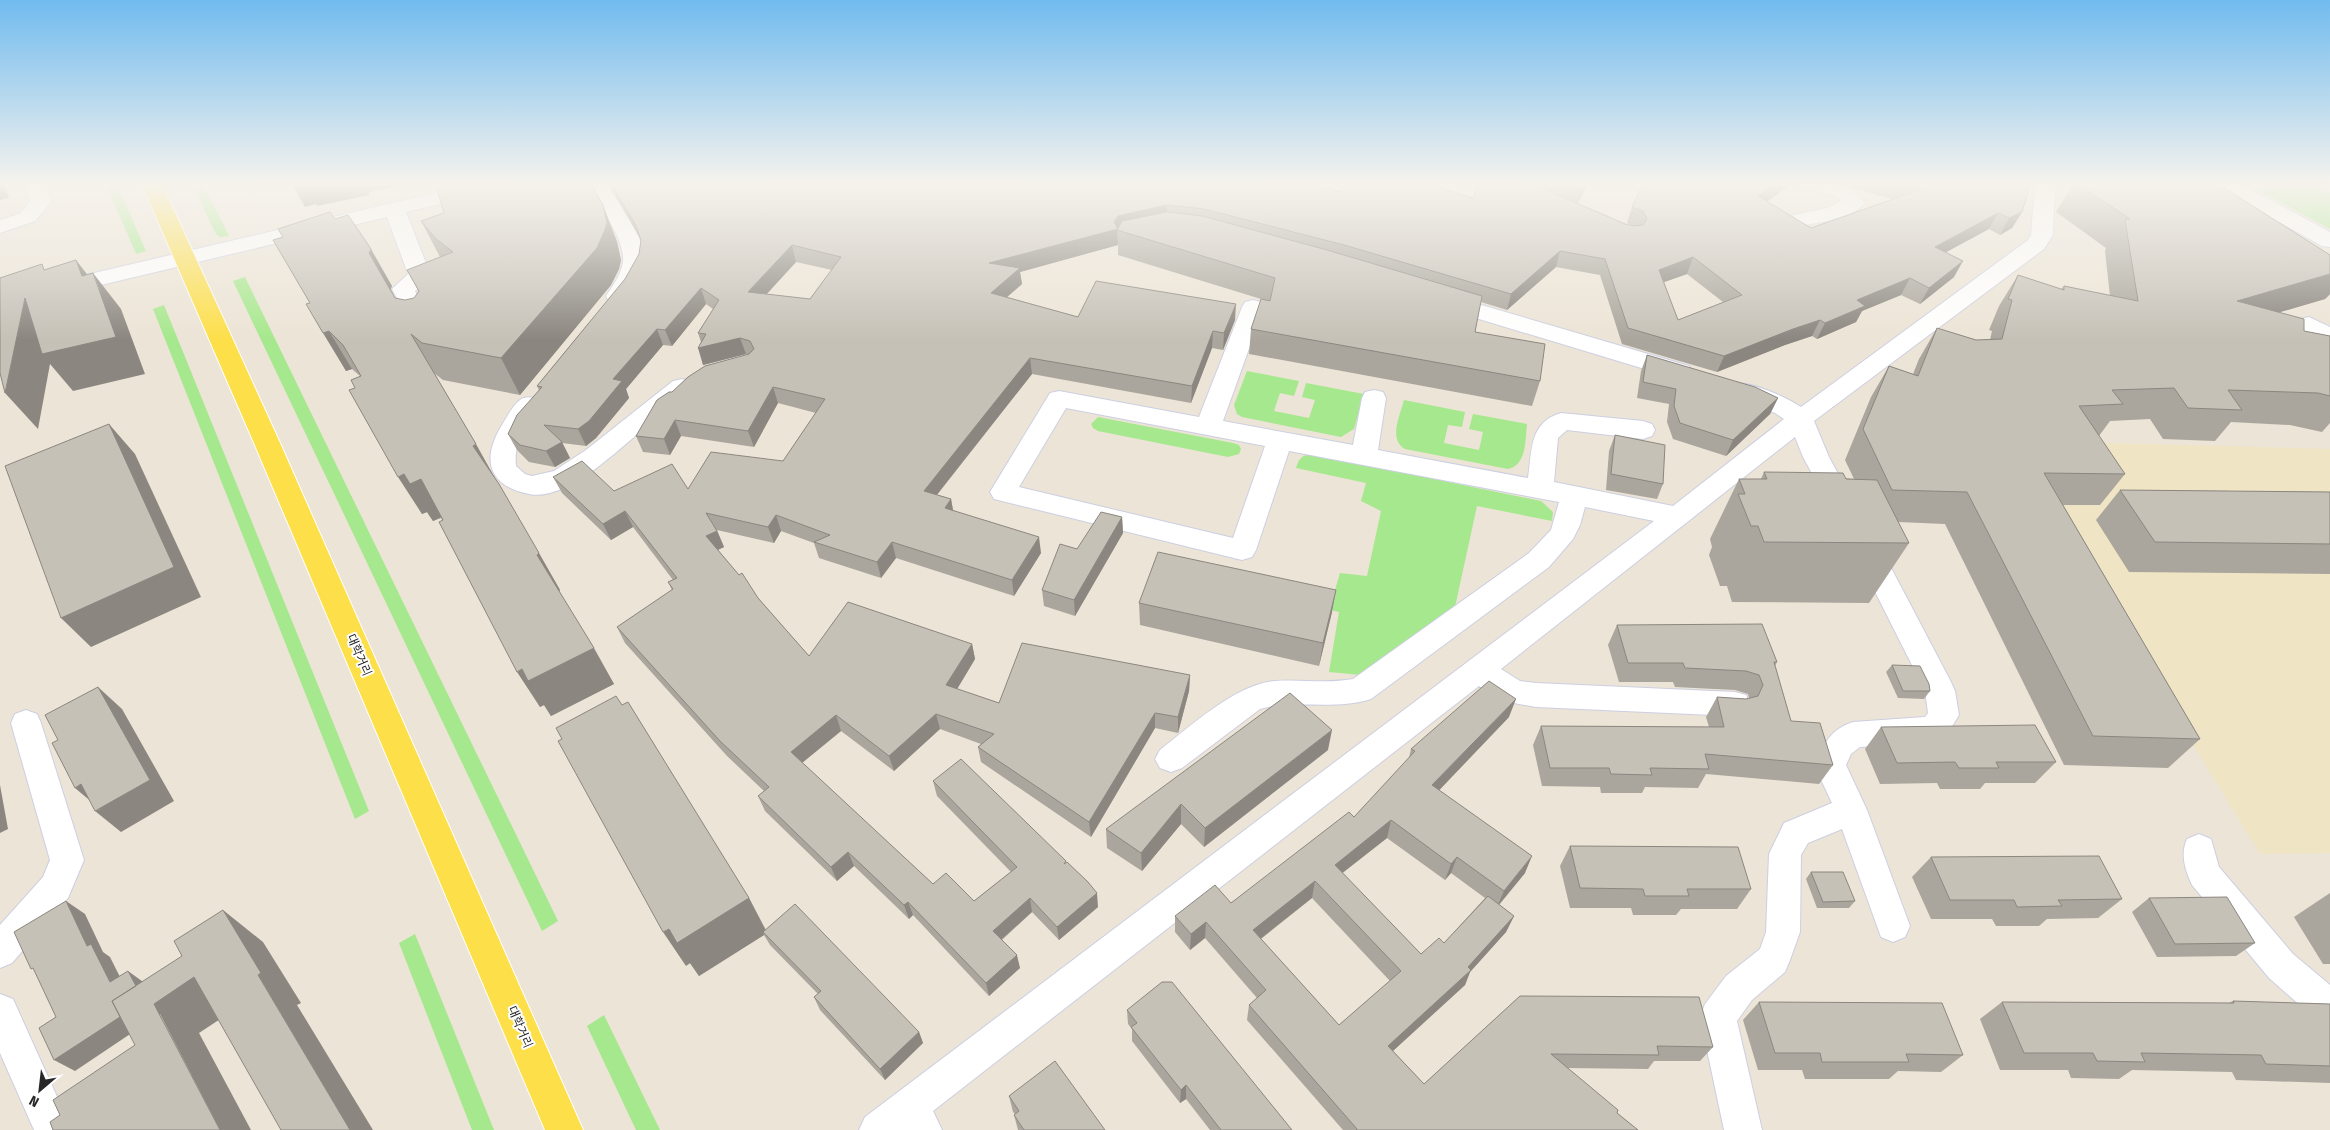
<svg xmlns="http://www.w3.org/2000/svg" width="2330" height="1130" viewBox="0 0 2330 1130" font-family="'Fira Sans Condensed','Noto Sans KR',sans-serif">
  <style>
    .education { fill: #efe4c4 }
    .green { fill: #a6e88d }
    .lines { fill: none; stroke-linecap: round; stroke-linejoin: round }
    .minor-casing { stroke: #cccfe2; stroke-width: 2 }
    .major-casing { stroke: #fff; stroke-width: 2 }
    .minor { fill: #fff; fill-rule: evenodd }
    .major { fill: #fddf4a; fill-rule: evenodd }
    .wall { fill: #aaa69d; fill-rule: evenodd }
    .shaded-wall { fill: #8b8780 }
    .building { fill: #c6c1b7; stroke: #8b8780; fill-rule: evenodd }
    .labels { text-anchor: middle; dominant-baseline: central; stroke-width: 4; stroke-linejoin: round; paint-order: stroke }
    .street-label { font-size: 12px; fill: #272727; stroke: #fff }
  </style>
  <rect width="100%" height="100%" fill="#ece4d6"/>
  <path class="education" d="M2070,442l260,7v404l-70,1 -200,-326z"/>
  <path class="green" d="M105,182h11l30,69 -10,3z
    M191,182h11l27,54 -9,1 -4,-3z
    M2243,182h69l18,10v37z
    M245,277l313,644 -16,10 -309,-650z
    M164,305l205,506 -14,8 -202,-510z
    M1247,371l52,10 -5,15 -14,-3 -6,18 35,7 6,-18 -13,-3 4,-14 58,11 -10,35 -13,8 -99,-20 -5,-3 -3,-9z
    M1404,400l61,12 -3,15 -14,-2 -4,18 35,7 4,-18 -14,-3 4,-15 54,10c-2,16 0,41 -19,45l-103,-20c-17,-10 -5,-33 -1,-49z
    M1098,417l135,26 6,2 2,4 -2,5 -11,3 -130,-26 -5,-3 -2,-4z
    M1312,454l229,47 12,11 -1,9 -75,-15 -22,101 -94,68 -32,-3 10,-60 -66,-15 62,-7 5,-17 27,3 14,-65 -20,-10 5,-18 -70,-15c3,-10 6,-13 16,-14z
    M415,934l79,196h-22l-73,-187z
    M604,1015l56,115h-24l-49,-104z"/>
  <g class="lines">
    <g class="minor-casing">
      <path id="minor" d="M25,182h20l6,20 -16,19 -35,12v-13l21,-7 9,-12z
        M482,182h36l-3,4 -109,26 25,64 -16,15 23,38 -4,5 -8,2 -8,-2 -26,-45 16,-15 -21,-57 -387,92v-14z
        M585,182h20c12,19 42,58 40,81 -2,14 -11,27 -20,38l-8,2 -8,-2 -3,-5c7,-11 15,-21 17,-34 3,-23 -27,-61 -38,-80z
        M1796,182c25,0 53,-2 68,21 -12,18 -57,21 -77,25l-7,-2 -4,-4 4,-4 47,-10 14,-7 -2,-3 -40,-12z
        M2035,182h20l-2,53 -9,14 -230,172 15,36 26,48 -4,7 -9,3 -9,-3 -30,-55 -8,-20 -294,232 19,12 16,2 199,9 11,3 4,9 -4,9 -11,3 -199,-9 -33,-6 -24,-15 -546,425 9,19h-83l6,-13 789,-596 -69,-14 -5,18 -7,14 -24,28 -178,132c-38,12 -74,0 -111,10l-78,59 -11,4 -11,-4 -5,-9 5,-9c31,-24 76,-66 115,-69 26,-2 52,3 78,-2l176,-126 22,-23 8,-28 -270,-51 -33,99 -4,7 -10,3 -248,-61 -4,-7 60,-99 9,-2 140,26 43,-110 3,-5 8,-2 8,2 3,5 -41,114 130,24 9,-47 3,-6 9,-2 9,2 3,6 -8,52 150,28c4,-27 1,-56 33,-65l82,8 9,3 3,6 -3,6 -9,3 -76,-9 -9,8 -4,44 119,24 111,-87 -9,-6 -43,-17 -3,-6 3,-6c17,-4 54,13 69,23l227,-167 3,-5zM1066,408l199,38 -32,92 -214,-51z
        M2212,182h25l93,50v15l-8,-1 -107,-60z
        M1444,294l245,72 4,6 -4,6 -8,2 -245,-74 -3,-5 3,-5z
        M2309,317l21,10v17c-11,-3 -26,-10 -32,-20l3,-5z
        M682,379l9,2 3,6 -3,6c-17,12 -33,24 -49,37 -25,21 -77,72 -113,64 -41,-8 -48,-35 -27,-69 5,-8 10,-19 18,-25 5,-4 12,-3 18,-1l3,6c-12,20 -28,35 -25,61l9,8 7,2 22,-5 32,-21 87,-69z
        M1867,538l10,3 74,141 4,9 4,24 -14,23 -11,4 -74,5 -9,7 -5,11 21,45 43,116 -5,11 -12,5 -12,-5 -39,-108 -34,14 -7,12 -1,77 -10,28 -5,12 -33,28 -15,21 25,109h-38l-24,-113 5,-13 21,-28 34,-27 6,-17 3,-78 15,-31 48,-20 -18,-38c11,-21 15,-35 39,-43l72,-5 3,-4 -3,-22 -72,-143 4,-7z
        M26,710l11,4 4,9 43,137 -16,38 -56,65 -12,5v-43l43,-48 7,-17 -39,-137 4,-9z
        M2199,834l12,5 8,28 74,87 37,31v41l-13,-6 -48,-42 -77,-93c-7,-15 -12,-31 -5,-46z
        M0,994l13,5 59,131h-38l-34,-77z"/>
    </g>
    <g class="major-casing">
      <path id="major" d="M141,182h20l119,261 303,687h-38l-291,-687z"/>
    </g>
    <use href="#minor" class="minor"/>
    <use href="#major" class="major"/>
  </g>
  <path class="wall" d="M608,182h699l33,10 133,6 6,-16h110l-11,21 -12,-5 59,26 8,2 -6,-3 5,-16 163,-25 -28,19 44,27 81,-29 -62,-17h201l-9,30 -10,16 -12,7 -11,-6 -43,23 8,25 -34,27 -19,-9 -39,16 -6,11 -39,17 -5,-3 -27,9 -68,27 -95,-28 -22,-69 -44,-8 -49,43 -26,-8 -6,30 65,49 -8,25 -283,-52 2,-25 10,-30 -143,-44v-10l-98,27 2,12 -15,13 71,20 157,3 -12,30 -11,-2 -21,55 -159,-29 -95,121 14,4 2,11 88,43 -27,43 -118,-38 -15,20 -62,-20 -5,-15 -33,-12 -7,12 -57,-13 7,17 -6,3 40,48 51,58 163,-12 3,15 -18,30 42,14 191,-28 -1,16 -11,42 -23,-5 -64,109 -110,-75 -3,-15 3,-3 -41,-15 -46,42 -53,-40 -39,32 131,121 41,17 37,-29 -74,-76 -4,-15 133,82 32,44 -39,33 -27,-28 -30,28 18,28 -31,28 -76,-81 -4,4 -55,-53 -17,15 -72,-70 -7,-15 6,-5 -37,-35 -102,-113 -8,-16 55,-37 -4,-8 5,-2 -40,-53 -22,13 -49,-47 -9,-16 61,14 74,-2 95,-28 33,-48 -38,-10 -24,44 -73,-11 -11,19 -27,-3 -7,-16 36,-44 75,-37 -1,-1 -43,11 -2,-23 -3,-9 15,-24 -7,-5 -34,42 -9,-1 -37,44 3,9 -33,40 -10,8 -24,-3 8,15 -15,9 -26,-5 -12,-12 -9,-16 31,-44 -2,-4 88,-107 14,-25 2,-14 -31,-53zM796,262l36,8 -22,29 -44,-5zM1687,274l36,28 -45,18 -14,-38z
    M2074,182h141l115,73v39l-5,5 -45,13 24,19 26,5v87l-8,9 -32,-7 -59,-3 -16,19 -52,-2 -13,-20 -40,2 -11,15 26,38 -25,31h-37l137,234 -32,29 -104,-3 -119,-241 -47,-2 11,21 -40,60 -137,-1 -5,-16h-7l-11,-31 3,-8 -2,-8 29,-60h22l3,-7 90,7 -9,-19 26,-63 18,-31 24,8 6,-15 18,-31 39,12h14l2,-9 -3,-1 10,-24 19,-31 43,14 3,-3 46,10 -5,-45 1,-3 -50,-36z
    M443,188l160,17 14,37 4,18 -2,9 -8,16 -91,110 -77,-15 -9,-7 126,217 -1,1 55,93 -63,32 -7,-11 -4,2 -99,-189 -8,3 -6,-9 -5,2 -67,-126 5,-12 -8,-7 -6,2 -36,-68 25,-84 57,67 -1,3 4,9 10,2 9,-2 5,-6 -12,-22 33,-13 -19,-36 23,-8z
    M1647,355l131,43 -8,16 -44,42 -53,-17 -6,-17 2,-18 -32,-6 4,-27z
    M1615,435l48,49 -6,15 -51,-9 3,-39z
    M2120,490l210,2v82l-201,-2 -33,-52z
    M1122,517l1,16 -48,83 -31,-10 -2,-16 35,-41z
    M1139,603l193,9 -13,54 -179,-41z
    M1617,625l160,37 -2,4 16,55 42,44 -14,19 -113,-10 -8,14 -53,-1 -3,6h-41l-1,-6 -58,-1 -9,-41 8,-19 168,1 -3,-10 11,-20 29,2 3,-1 -1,-4 -13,-4 -60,-3 -2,-5h-54l-11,-37z
    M1892,665l38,26 -6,8 -26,-1 -12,-26z
    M1509,717l-70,73 86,83 -26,32 15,11 -8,16 -36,40 -5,13 -72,66 31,33 96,-88 193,51 -13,14h-46l-6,8 -80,-1 49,45 21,17h-295l-96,-110 2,-15 8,-7 -52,-60 -15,12 -15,-18v-16l56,-13 123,-86 55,-59 2,-9zM1387,838l58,42 6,-7 34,25 -41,45 -23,11 -79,-81zM1312,898l78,83 -51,44 -78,-86z
    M1881,727l175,35 -21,21h-50l-5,6h-40l-3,-6 -57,1 -15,-35z
    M1328,750l-124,97 -23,-23 -39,47 -35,-23 -1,-19z
    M1570,846l181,43 -14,20h-56l-5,6h-43l-2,-7h-61l-10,-42z
    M1931,857l191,42 -24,19 -51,1 -8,7h-43l-4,-7h-61l-19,-42z
    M1811,872l44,29 -6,7h-32l-11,-29z
    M2330,893v71h-7l-29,-47z
    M749,898l17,32 153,102 4,11 -38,37 -65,-70 -6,-13 4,-3 -48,-49 -6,-10 -65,41 -9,-13 -4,3z
    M2149,898l106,45 -19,13 -79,1 -25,-45z
    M2233,1001l97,3v79l-94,-3 -4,-8 -100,-2 -13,9 -48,-1 -3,-8h-68l-20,-51 22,-17 227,1z
    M1759,1002l204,53 -22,17 -43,-1 -9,8h-84l-3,-9h-44l-15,-50z
    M1127,1010l165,120h-82l-24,-31 -6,4 -48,-62v-12l-4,-5z
    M1009,1096l96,34h-87l-4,-15 1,-1 -2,-2z"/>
  <path class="shaded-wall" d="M0,182h4l5,16 -9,2z
    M332,182h60l1,5 -24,5v3l-52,11 -1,-2 -11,3 -11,-19 12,-3z
    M1585,182h4l-11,21 4,-16z
    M1778,182h17l-43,30 6,-16z
    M603,205l14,37 4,18 -2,9 -8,16 -91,110 -19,-37z
    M1167,205v16l-50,9 1,15 -98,27 2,12 -29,25 -2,-16 -2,-30 125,-41 4,-6z
    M2022,212l-10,16 -12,7 9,-17z
    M1998,213l-9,16 -63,34 9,-16z
    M792,245l4,17 -43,47 -5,-17z
    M371,249l21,37 -2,4 -21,-37z
    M1560,251l-4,16 -49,43 4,-16z
    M1693,257l-6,17 -34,12 6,-16z
    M76,260l24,31 -7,-18 28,36 24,65 -72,17 -23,-27 -12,65 -33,-36 20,-95z
    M1963,261l-9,16 -34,27 9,-16z
    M2330,274v20l-5,5 -113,33 25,-31z
    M1910,278l-9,17 -39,16 -6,11 -39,17 8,-16 32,-23z
    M701,288l5,16 -34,42 -7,-16z
    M1236,304l-1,16 -12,30 1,-17z
    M1820,320l-8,16 -27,9 -68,27 7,-16 69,-27z
    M657,329l6,16 -37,44 3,9 -33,40 -10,8 -8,-17 35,-50z
    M329,331l23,38 -6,2 -23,-38z
    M1213,331l-1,17 -21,55 1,-17z
    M740,338l6,16 -43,11 -5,-17z
    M1030,358l2,16 -105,133 -3,-16z
    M773,387l5,16 -24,44 -6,-16z
    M1778,398l-8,16 -44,42 7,-16z
    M675,420l6,16 -11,19 -6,-16z
    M109,424l26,30 66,143 -110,50 -30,-29z
    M562,442l8,16 -15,9 -9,-16z
    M476,444l21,38 -24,-36z
    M404,474l17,5 23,37 -11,5 -6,-9 -5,2 -24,-37z
    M951,499l3,17 -9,-8z
    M625,511l8,16 -22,13 -8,-16z
    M776,515l5,16 -7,12 -6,-16z
    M1122,517l1,16 -48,83 -1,-16z
    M717,531l7,16 -11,5 -7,-16z
    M1039,537l2,16 -27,43 -2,-16z
    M892,542l4,16 -15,20 -4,-16z
    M539,553l21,37 -2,2 -21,-37z
    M1336,590l-4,22 -13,54 4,-23z
    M972,644l3,15 -25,42 -4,-16z
    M594,648l20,36 -63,32 -7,-11 -4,2 -23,-35 5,-3z
    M1190,675l-1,16 -11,42v-16z
    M98,687l24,22 52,92 -53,31 -26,-21 5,-2 -25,-21z
    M1516,699l-7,18 -82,86 5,-18z
    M1155,713v15l-64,109 -2,-15z
    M936,714l4,15 -46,42 -5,-15z
    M836,715l5,16 -44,36 -6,-15z
    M1332,730l-4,20 -124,97 1,-19z
    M0,785l8,44 -8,4z
    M1181,804v20l-39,47 -1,-18z
    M1391,820l-4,18 -56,44 4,-17z
    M848,852l6,14 -17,15 -6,-14z
    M1532,856l-7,17 -28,34 7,-16z
    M1457,857l-6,16 -6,7 6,-16z
    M1315,881l-3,17 -61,48 2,-16z
    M1097,893l1,14 -39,33 -2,-13z
    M749,898l18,35 -4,-1 1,3 -65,41 -9,-13 -4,3 -23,-34 6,-3z
    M1030,898l2,14 -36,32 -3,-13z
    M66,901l19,13 18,38 7,5 19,38 -19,-13 -23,-36z
    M908,902l5,13 -4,4 -5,-14z
    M223,910l40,32 38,61 -4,2 76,125h-23l-92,-155z
    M1514,916l-8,16 -36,40 -5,13 -82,75 5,-14 80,-79z
    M1206,922l-1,16 -15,12 1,-16z
    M1017,955l3,13 -31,28 -3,-13z
    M128,971l18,13 48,-7 43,31 -38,25 52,97h-31l-60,-116 -85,57 -21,-11z
    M919,1032l4,11 -38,37 -5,-11z
    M1186,1085v14l-6,4 1,-13z"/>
  <path class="building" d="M293,182h39l-26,6v-3l-12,3z
    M441,182h149l13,23 4,18 -3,9 -7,16 -96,110 -79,-15 -11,-9 65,110 -3,2 26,38 40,69 -2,2 57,93 -66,33 -6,-12 -5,3 -78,-150 4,-2 -22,-41 -11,5 -6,-10 -6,3 -49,-87 6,-2 -4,-8 10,-4 -18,-31 -14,-14 -6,2 -17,-29 4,-1 -37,-63 10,-3 -5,-8 52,-17 5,7 13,-4 23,34 -2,4 26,45 10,2 9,-2 5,-7 -12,-21 46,-18 -17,-13 -15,-18 23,-8 -7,-24 6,-1z
    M610,182h697l33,10 9,-10h73l51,16 6,-16h48l8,3 90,39 9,2 9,-1 4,-6 -4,-8 -11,-4 12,-25h134l-20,14 53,32 111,-39 -25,-7h134l-9,30 -13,6 -11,-5 -63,34 28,14 -34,27 -19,-10 -53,22 8,6 -40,17 -5,-3 -27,9 -69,27 -96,-28 -23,-69 -45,-8 -49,43 -167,-49 -140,-36 -37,-4 -49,11 -4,6 4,7 -129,34 31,5 -29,25 87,24 18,-36 140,23 -12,29 -11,-2 -21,55 -162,-28 -106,133 27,8 -6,9 94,29 -27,43 -120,-38 -15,20 -63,-20 16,-7 -54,-20 -8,12 -62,-14 11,18 -11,5 33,39 3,-2 16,25 51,58 39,-54 124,42 -26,41 53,18 23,-60 168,32 -12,42 -23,-4 -66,109 -111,-75 16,-13 -58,-20 -47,42 -53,-41 -45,37 142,132 13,-11 28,28 43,-34 -84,-86 28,-22 105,102 -2,3 3,-2 21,20 9,11 -40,34 -27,-29 -37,33 24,24 -31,28 -78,-81 -4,3 -56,-53 -17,15 -73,-71 11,-9 -49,-46 -103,-114 56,-38 -5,-7 9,-4 -52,-67 -22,13 -50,-47 29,-16 32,30 58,-27 16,25 23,-37 72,9 42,-62 -52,-12 -25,44 -73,-11 -11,19 -28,-3 21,-36 12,-8h3l16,-15 17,-11 44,-12 5,-5 -4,-8 -10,-3 -42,10 8,-14 -8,-1 21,-33 -18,-12 -36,42 -8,-1 -44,50 9,2 -33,40 -11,8 -34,-4 18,17 -16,9 -26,-6 -12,-11 9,-19 25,-28 -5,-1 88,-107 14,-25 2,-14 -6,-16zM792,245l49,12 -31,42 -62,-7zM1693,257l49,38 -64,25 -19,-50z
    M1570,182h15l-3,5z
    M2075,182h140l115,73v19l-93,27 67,18v12l26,5v60l-12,-3 -90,-3 14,20 -54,-2 -14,-20 -62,2 11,14 -44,2 46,68 -81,-1 156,266 -107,-3 -126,-244 -75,-2 -29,-61 26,-63 29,10 19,-48 39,12 26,-1 10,-39 -4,-1 10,-24 46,15v-4l74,15 -13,-81 5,-1z
    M1167,212l35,4 125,34 155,46 -7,36 70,12 -5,37 -289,-52 10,-30 9,2 5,-23 -158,-48 5,-9z
    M76,260l6,16 11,-3 23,64 -74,17 -17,-56 -20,95 -5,-20v-95l42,-14 2,6z
    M1647,355l108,32 23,11 -45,42 -53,-17 -6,-17 2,-17 -33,-7z
    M109,424l65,143 -113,51 -56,-152z
    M1615,435l50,10 -2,39 -52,-10z
    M1764,472l79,1 3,6 31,1 32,63 -145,-1 -6,-16h-7l-13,-32h7l-6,-15h28z
    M2120,490l210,2v52l-175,-2z
    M1101,512l21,5 -48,83 -32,-10 18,-46 17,5z
    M1158,552l178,38 -13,53 -184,-40z
    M1762,624l15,38h-3l17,59 29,2 13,42 -128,-11 4,15 -59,-1 2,7 -41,-1 -2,-6h-59l-9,-42 183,1 -7,-30 29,2 12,-3 5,-11 -4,-10 -13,-4 -61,-3 -2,-5h-55l-11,-38z
    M1892,665l28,1 9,18 1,7h-27z
    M1489,681l27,18 -84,86 100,71 -28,35 -47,-34 -6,7 -60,-44 -56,45 86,89 18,-16 5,5 44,-47 26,20 -46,51 3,3 -83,76 36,38 96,-88 179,1 14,50 -56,-1 2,9 -108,-1 67,56 -1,3 21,17h-282l1,-1 -108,-124 17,-15 -60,-68 -15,12 -16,-18 40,-31 16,18 118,-91 5,5 61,-66 -4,-2zM1315,881l86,90 -62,54 -86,-95z
    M98,687l52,93 -55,31 -14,-27 -6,4 -23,-45 6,-3 -13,-25z
    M1290,693l42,37 -127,98 -24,-24 -40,49 -35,-24z
    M616,696l6,9 6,-3 121,196 -72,45 -8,-14 -6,3 -105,-191 4,-2 -6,-11z
    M2035,725l21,37h-60l3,6h-40l-4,-6 -58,1 -16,-36z
    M1570,846l168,1 13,42h-64l2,7h-44l-2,-7 -63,-1z
    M2099,856l23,43 -64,1 4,6 -45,1 -3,-7h-64l-19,-43z
    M1811,872h32l12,29 -32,1z
    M2227,897l28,46 -80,1 -26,-46z
    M66,901l21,45 4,-2 19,38 18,-11 8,15 -24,15 8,16 -66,43 -15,-32 17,-11 -23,-49 -2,1 -17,-37z
    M795,904l124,128 -39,37 -66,-72 7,-6 -58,-59z
    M223,910l38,63 -3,2 92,155h-69l-87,-153 -40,27 66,126h-167l-3,-8 10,-7 -7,-15 82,-55 -23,-44 70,-45 -8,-15z
    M1162,982h10l120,148h-71l-35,-45 -5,5 -50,-63 6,-4 -10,-13z
    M2233,1001l97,3v62l-64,-2 -5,-9 -120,-2 4,9 -48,-1 -4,-8h-69l-22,-51 232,1z
    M1759,1002l183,1 21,52 -57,-1 3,8h-87l-2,-9h-45z
    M1055,1061l50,69h-81l-10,-15 5,-4 -10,-15z"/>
  <linearGradient id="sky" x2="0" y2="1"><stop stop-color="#71bbef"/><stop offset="0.54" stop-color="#f6f3ed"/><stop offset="1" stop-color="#f6f3ed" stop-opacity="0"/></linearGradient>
  <rect width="2330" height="340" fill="url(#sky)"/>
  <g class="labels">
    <g class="street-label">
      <text transform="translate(359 655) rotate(67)">대학거리</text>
      <text transform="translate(520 1027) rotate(67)">대학거리</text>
    </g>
  </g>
  <g transform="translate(40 1090) rotate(208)" stroke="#ffffff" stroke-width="4" paint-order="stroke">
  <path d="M0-4L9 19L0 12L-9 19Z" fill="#272727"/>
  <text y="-8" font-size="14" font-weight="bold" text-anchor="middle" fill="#272727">N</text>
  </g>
</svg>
